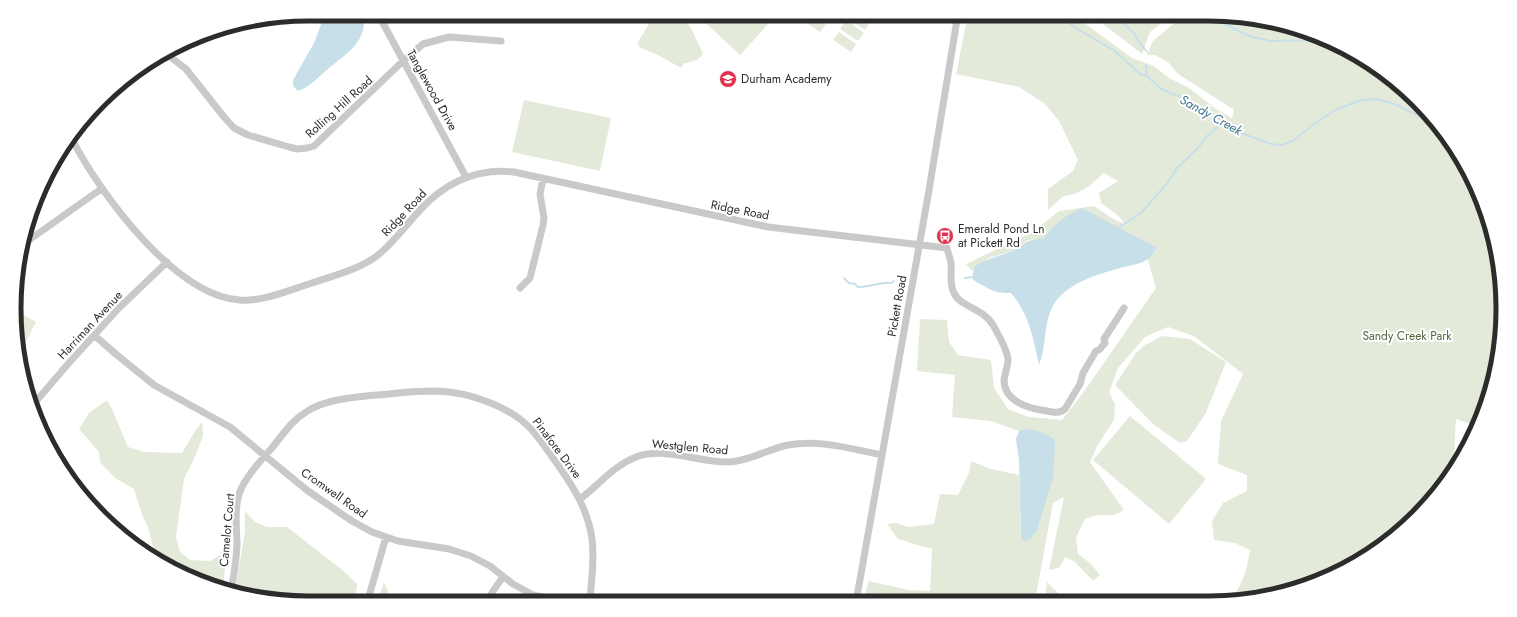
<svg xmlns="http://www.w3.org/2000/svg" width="1517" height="617" viewBox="0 0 1517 617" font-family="Jost,sans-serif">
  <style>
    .green { fill: #e4eada }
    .water { fill: #c7dfe9 }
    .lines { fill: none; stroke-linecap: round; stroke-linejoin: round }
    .stream { stroke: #c7dfe9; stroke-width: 2 }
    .minor { stroke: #c9c9c9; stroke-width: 7 }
    .labels { text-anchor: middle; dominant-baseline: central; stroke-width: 4; stroke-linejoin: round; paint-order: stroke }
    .poi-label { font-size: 12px; fill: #2c2c2c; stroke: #fff; text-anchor: start }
    .street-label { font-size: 12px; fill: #2c2c2c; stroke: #fff }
    .park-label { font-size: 12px; fill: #54663c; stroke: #fff }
    .water-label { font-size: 13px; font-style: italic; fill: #3e758b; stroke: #fff }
    .rim { fill: none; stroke: #2c2c2c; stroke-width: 5 }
  </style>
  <rect width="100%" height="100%" fill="#fff"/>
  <path class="green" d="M655,14h27l9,14 12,26 -6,6 -14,4 -2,4 -23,-13 -19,-8 -1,-5z
    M696,14h67l8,7 -31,34z
    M807,14h4l15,10 -6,8 -18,-12z
    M850,14h10l11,7 -6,9 -18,-12z
    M968,14h104l60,44 22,8 15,12 20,10 27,21 16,9 2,-9 -3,-1 -53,-34 -10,-12 -13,-7h-8l6,-14 24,-20 1,-7h31l94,16 53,23 46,34 40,42 31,49 20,54 9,57 -1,58 -14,56 -11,23 -20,-7 -3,54 -50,57 -82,50 -74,20h-18c14,-13 18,-32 21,-50l-15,-7 -21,-3 -2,-19 11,-18 24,-12v-16l-29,-11 3,-43 22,-47 -49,-38 -26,-9 -23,10 -27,31 -9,24 6,12 -1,16 -17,26 -7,16 34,48 -10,5h-17l-12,4 -9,18 2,17 13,10 9,11 -7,6 -18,-19 -10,-5 -6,11 -10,2 15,-73 -11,6 -18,98h-172l6,-20 39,9 22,1 2,-42 -15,-4 -19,-6 -11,-15 9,-1 12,4 26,-3 6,-30 18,1 11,-22 2,-12 20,8 28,6 2,62 2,4 3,-112 -7,2 -28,-10 -39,-4 3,-42 -38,-4 3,-52 27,1 2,22 9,13 33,5 3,28 14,21 21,8 33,3 21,-27 73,-105 -8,-28 9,-11 -102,-24 -12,13 -15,2 -16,11 -23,7 -17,13 -6,-7 65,-31 28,-22 35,-5 18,12 16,8 -13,-13 -14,-10 -2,-10 19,-12 -14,-8 -16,14 -14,7 -12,3 -14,13v-21l25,-18 5,-11 -19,-39 -14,-17 -26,-17 -63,-13z
    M1090,14h80v3l-20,15 -8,22z
    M846,20l18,13 -6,8 -18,-12z
    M839,32l17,12 -5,8 -18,-12z
    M524,100l87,18 -11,53 -88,-19z
    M18,312l18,10 -9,18 -8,7z
    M1162,336l28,3 36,23 -20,51 -19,28 -7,2 -27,-19 -38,-39 21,-32 9,-8z
    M107,400l5,9 16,38 17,5 37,1 13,-22 7,-9 1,14 -9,23 -10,20 -8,58 4,15 10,8 20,1 10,-6 5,12 -2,22 -9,-2 -54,-28 -7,-12 -5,-20 -5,-10 -9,-28 -19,-11 -15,-16 -1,-10 -20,-23 10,-16z
    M1130,416l76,63 -37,45 -76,-64z
    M245,511l10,11 12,5h20l59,46 11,11 -2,19h-46l-74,-12 10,-60z
    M384,582l4,10 -1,11h-10z
    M1047,582l12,12 5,7h-19z"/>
  <path class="water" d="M325,14l32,1 7,9c-2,22 -21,32 -36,45 -10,8 -18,18 -30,22l-5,-5v-6l21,-37z
    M1082,208l75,40c-3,4 -6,10 -10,12 -7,4 -15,5 -23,7 -25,7 -59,15 -72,41 -9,18 -5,38 -13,57 -5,-25 -11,-53 -28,-72 -5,0 -12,0 -17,-2 -4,-2 -20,-9 -22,-13l2,-11c13,-9 24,-10 38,-16 14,-7 12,-11 31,-13l12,-13 13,-10z
    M1024,429c13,0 21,4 31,11v3l-2,35 -16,52 -7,9 -7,2 -2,-3 -2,-78 -3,-21 3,-8z"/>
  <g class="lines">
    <path class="stream" d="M1060,14l11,11 44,26 25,23 7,2 13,12 12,6 11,3 8,4 21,12 24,18 35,13 11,1 12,-5 20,-16 23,-15 25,-9 15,-1 20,6 43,22
      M1121,14l5,12 9,8 1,4 11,14
      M1224,24l25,12 21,5 55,-1
      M1146,65l1,11
      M1118,228l24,-16 27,-31 7,-12 22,-21 9,-12 16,-14
      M844,278l5,5 6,1 3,3h4l22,-4h7l3,-2
      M965,278l7,-1"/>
    <path class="minor" d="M378,14l88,163
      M164,52l22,17 38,48 10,11 14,7 41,12 8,2 10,-1 7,-2 89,-85 20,-17 26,-7 52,4
      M72,139c27,53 102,156 167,161 23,2 48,-9 70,-16 23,-8 50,-14 69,-29 16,-13 28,-30 42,-45 25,-27 56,-42 94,-38l254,55 179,21c1,5 3,10 4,15 1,10 -2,20 3,30 6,14 29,15 39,32 4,7 14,26 15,34 0,7 -3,14 -4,21 0,20 21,27 37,30 8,1 18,5 24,-1l15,-25 3,-11 13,-22 3,-1 6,-7 -1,-4 20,-31
      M22,245l79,-56
      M520,288l10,-10 13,-53 1,-7 -4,-24 3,-15
      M95,336l22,19 37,30 76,42 78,64 44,30 20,11 26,9 51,8 22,7 19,10 23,18 20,11 18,4 39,1
      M32,406l36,-42 50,-55 49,-47
      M580,499c19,-14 33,-33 56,-42 28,-11 64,6 93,5 21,-1 39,-13 59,-17 30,-6 64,4 94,10
      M231,590c3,-14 5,-29 6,-44 0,-18 -4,-42 5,-59 7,-14 19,-27 29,-38 11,-13 20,-28 35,-37 20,-14 58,-16 83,-18 15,-2 31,-3 47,-3 32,1 74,15 95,38 10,11 18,24 27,36 16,23 30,45 34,74 3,21 -1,42 -2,63
      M856,602l72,-406 30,-182
      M367,603l19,-66
      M487,603l6,-12 10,-14"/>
  </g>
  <defs>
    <g id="school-disc" transform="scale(0.9)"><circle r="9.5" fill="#df3350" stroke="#fff"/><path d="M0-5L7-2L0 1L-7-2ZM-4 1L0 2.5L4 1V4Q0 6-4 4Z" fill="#fff"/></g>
    <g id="bus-disc" transform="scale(0.9)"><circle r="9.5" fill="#df3350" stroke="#fff"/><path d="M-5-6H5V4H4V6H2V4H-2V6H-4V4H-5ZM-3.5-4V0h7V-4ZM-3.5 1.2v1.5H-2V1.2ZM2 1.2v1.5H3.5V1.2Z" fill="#fff"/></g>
  </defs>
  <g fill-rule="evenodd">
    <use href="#school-disc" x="728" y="79"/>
    <use href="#bus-disc" x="945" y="236"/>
  </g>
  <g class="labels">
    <g class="poi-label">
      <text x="741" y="79">Durham Academy</text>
      <text x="958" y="229">Emerald Pond Ln<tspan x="958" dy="14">at Pickett Rd</tspan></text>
    </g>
    <g class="street-label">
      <text transform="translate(432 90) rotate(61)">Tanglewood Drive</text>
      <text transform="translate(339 107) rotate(-42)">Rolling Hill Road</text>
      <text transform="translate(740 210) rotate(11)">Ridge Road</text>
      <text transform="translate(404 213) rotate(-47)">Ridge Road</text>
      <text transform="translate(897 306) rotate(-80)">Pickett Road</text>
      <text transform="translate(90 325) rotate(-47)">Harriman Avenue</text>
      <text transform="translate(690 447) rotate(5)">Westglen Road</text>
      <text transform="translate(557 448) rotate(53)">Pinafore Drive</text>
      <text transform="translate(334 493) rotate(35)">Cromwell Road</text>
      <text transform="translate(227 530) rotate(-85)">Camelot Court</text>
    </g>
    <g class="park-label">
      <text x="1407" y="336">Sandy Creek Park</text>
    </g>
    <g class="water-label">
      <text transform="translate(1211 115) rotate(29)">Sandy Creek</text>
    </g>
  </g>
  <path d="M0 0H1517V617H0ZM308 21H1209A287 287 0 0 1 1496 308V309A287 287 0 0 1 1209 596H308A287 287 0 0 1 21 309V308A287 287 0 0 1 308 21Z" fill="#fff" fill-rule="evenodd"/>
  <path class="rim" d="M308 21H1209A287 287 0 0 1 1496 308V309A287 287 0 0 1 1209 596H308A287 287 0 0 1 21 309V308A287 287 0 0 1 308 21Z"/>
</svg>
